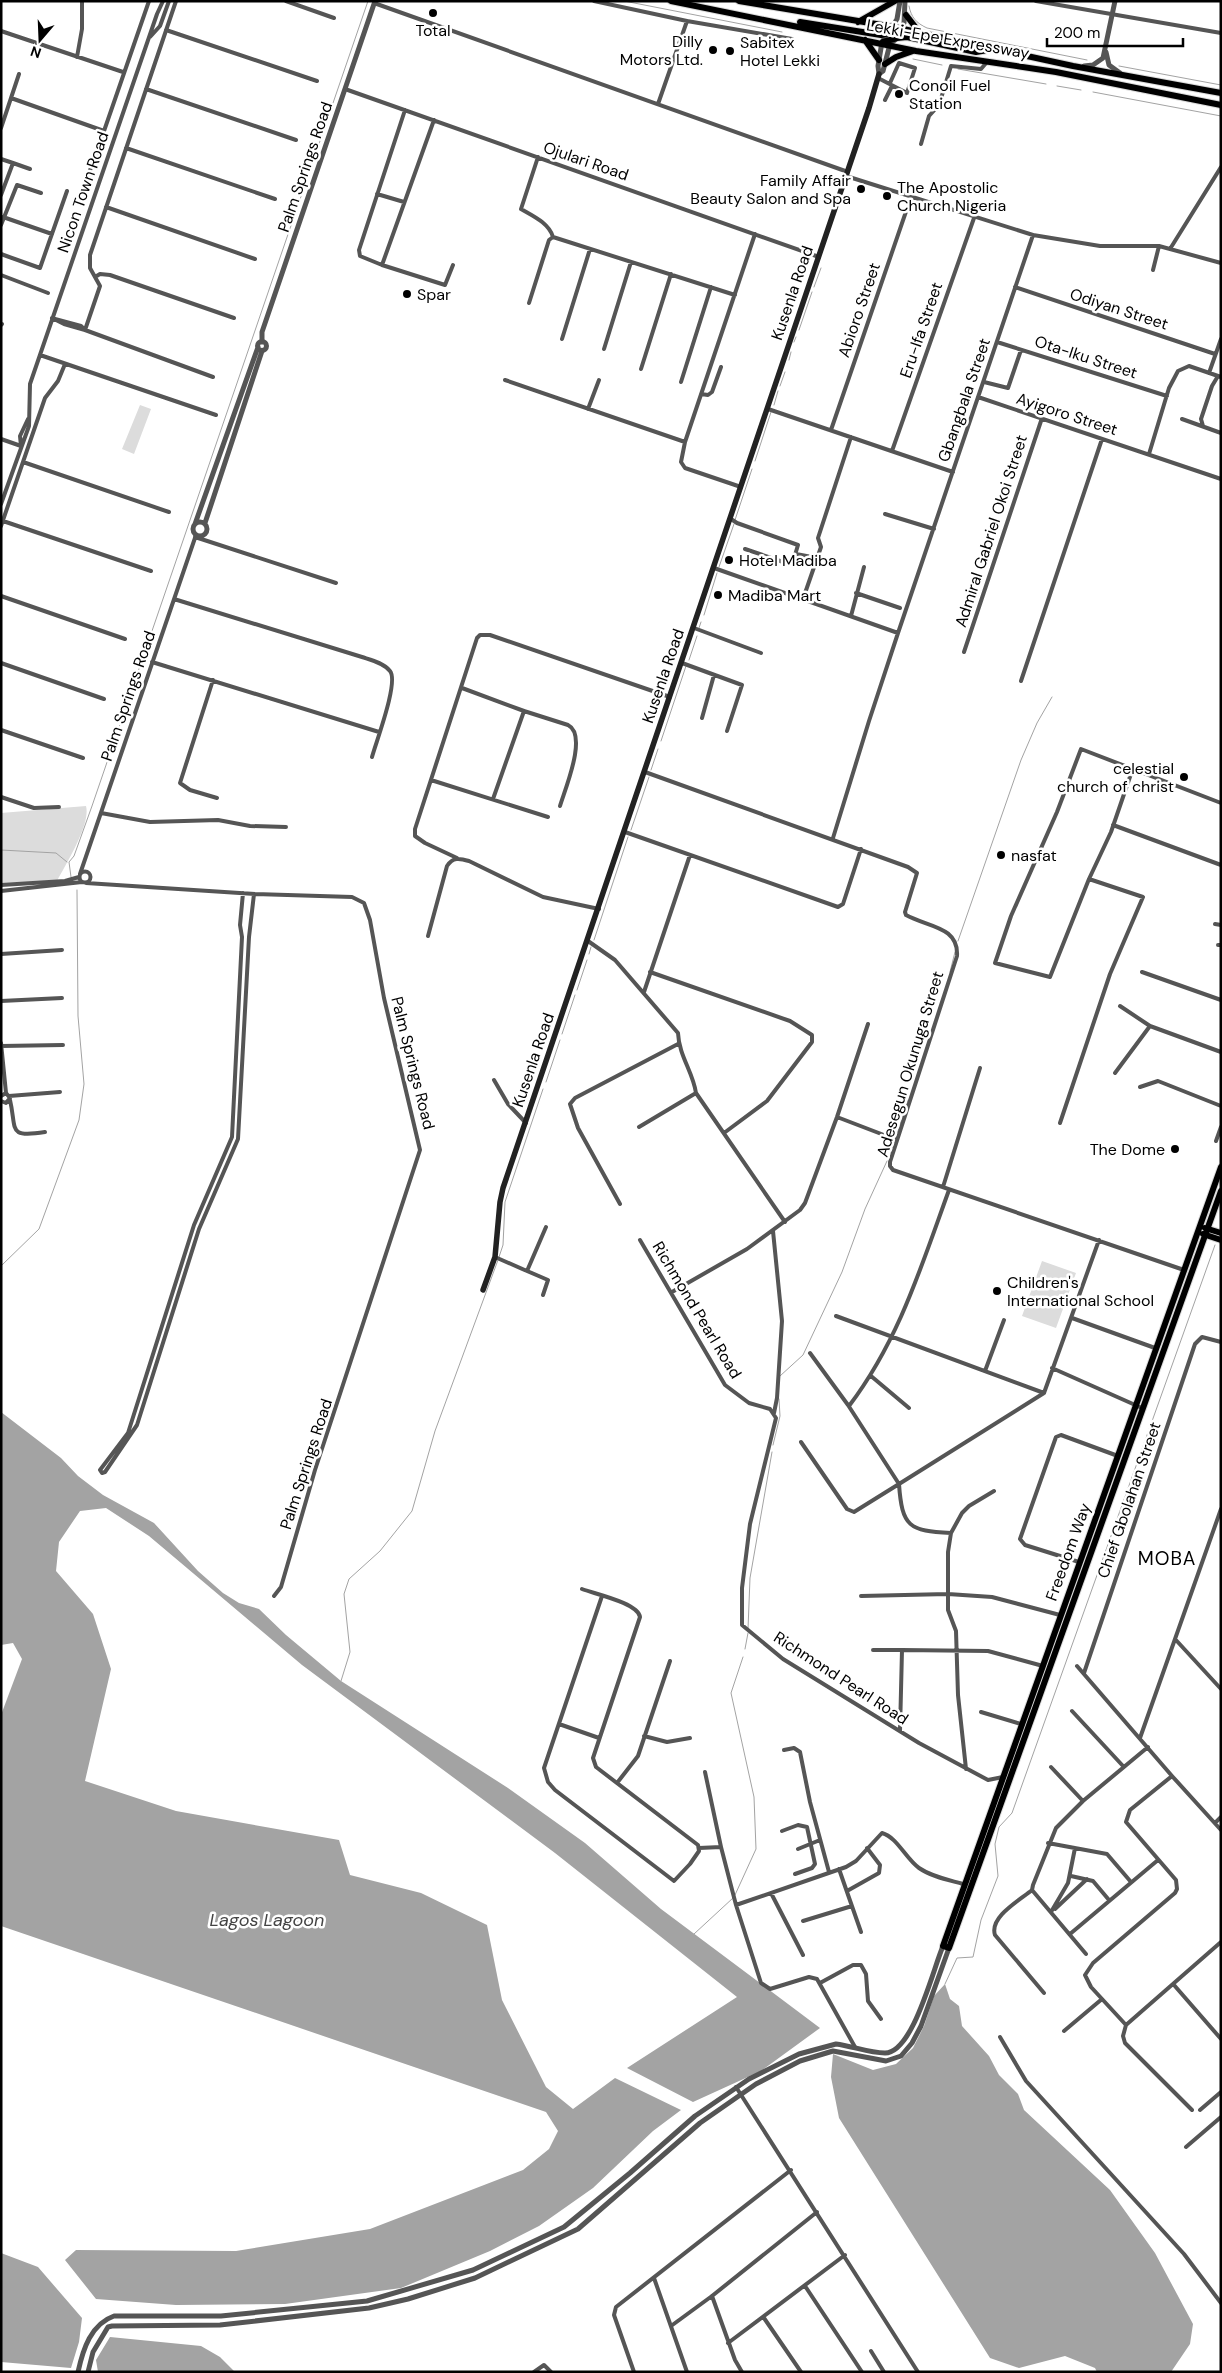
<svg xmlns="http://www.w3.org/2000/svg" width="1222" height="2373" viewBox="0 0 1222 2373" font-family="'DM Sans',sans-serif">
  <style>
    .green { fill: #dcdcdc }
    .water { fill: #a3a3a3 }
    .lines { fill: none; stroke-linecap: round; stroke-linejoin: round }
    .stream { stroke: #a3a3a3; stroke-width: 1 }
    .primary-casing { stroke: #dbdbdb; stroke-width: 8 }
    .trunk-casing { stroke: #dbdbdb; stroke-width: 8 }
    .minor { stroke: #555; stroke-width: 4 }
    .tertiary { stroke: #555; stroke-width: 5 }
    .secondary { stroke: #222; stroke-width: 5.5 }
    .primary { stroke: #000; stroke-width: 6 }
    .trunk { stroke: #000; stroke-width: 6 }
    .poi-dot { fill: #000; stroke: #fff; stroke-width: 2 }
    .labels { text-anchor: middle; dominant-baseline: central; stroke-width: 5; stroke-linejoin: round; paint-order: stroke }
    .poi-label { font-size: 16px; fill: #000; stroke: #fff; text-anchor: start }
    .street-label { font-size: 16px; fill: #000; stroke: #fff }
    .water-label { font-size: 18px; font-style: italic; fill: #444; stroke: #fff }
    .quarter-label { font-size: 19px; letter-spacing: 1px; fill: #000; stroke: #fff }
  </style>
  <rect width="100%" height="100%" fill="#fff"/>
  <path class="green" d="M140,405l11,4 -17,45 -12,-5z
    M86,806c5,18 -20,58 -29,75l-56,2v-70z
    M1042,1261l34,12 -20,55 -34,-12z"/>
  <path class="water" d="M1,1412l60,46 17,18 25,19 51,28 44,48 25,22 16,10 20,6 27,26 55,46 167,107 77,55 76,66 159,119 -59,43 -68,31 -66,-34 110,-71 -182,-144 -253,-188 -153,-129 -43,-28 -26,3 -21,31 -3,29 37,43 18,55 -26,112 91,30 163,29 11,35 71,18 66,32 15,75 44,87 27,22 42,-31 66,32 -28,21 -60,57 -54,38 -49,25 -89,37 -116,16 -109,1 -80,-6 -31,-39 11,-10 160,1 134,-22 153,-59 26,-21 9,-18 -12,-19 -545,-186v-211l21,-56 -9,-16 -12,2z
    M945,1984l5,15 9,7 3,20 27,30 10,19 19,19 6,16 86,80 45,63 38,71 -3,20 -19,28h-74l-2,-4 -30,-12 -46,12 -29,-10 -151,-240 -8,-41 2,-23 40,16 23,-6 17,-16 11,-22 10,-30z
    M1,2253l37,14 44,51 -3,24 -8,26 -70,-6z
    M110,2337l91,9 19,11 15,15h-137l-2,-12z"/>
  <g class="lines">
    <path class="stream" d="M624,1l158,31
      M909,6c2,11 7,17 18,22l160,32
      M913,59l29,6
      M1119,66l102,19
      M958,69l88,15
      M1057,86l24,4
      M1093,92l128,24
      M814,287l7,-19
      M799,330l13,-38
      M794,342l2,-5
      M789,360l2,-8
      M780,386l5,-14
      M774,405l4,-14
      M755,461l16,-49
      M735,520l17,-51
      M719,567l15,-43
      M704,615l13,-42
      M699,628l2,-6
      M689,660l8,-24
      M661,741l25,-75
      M651,770l7,-21
      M631,830l18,-53
      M1,850l55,3 11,9
      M71,877l-2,-15 5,-6 18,-50 276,-805
      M594,940l34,-103
      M958,941l63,-181 16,-37 15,-26
      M589,954l2,-7
      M950,972l5,-20
      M577,990l10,-30
      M562,1034l13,-39
      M546,1082l14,-42
      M891,1153l17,-53
      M499,1257l4,-12 2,-43 38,-113
      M1,1266l38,-37 40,-109 5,-36 -6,-68 -1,-126
      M780,1376l23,-21 39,-83 23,-63 22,-48
      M773,1445l7,-29 -1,-17
      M748,1629l2,-51 22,-126
      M745,1649l3,-16
      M341,1681l9,-29 -6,-58 5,-15 31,-28 32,-40 23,-80 63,-171
      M735,1895l21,-46 -2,-52 -23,-104 12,-36
      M694,1934l39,-36
      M945,1984l12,-26 16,-1 8,-37 17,-44 -3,-32 4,-17 13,-14 203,-568"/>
    <g class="primary-casing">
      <path id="primary" d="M1221,1167l-278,779 6,2 272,-757
        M1205,1228l16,5
        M1203,1234l18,6"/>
    </g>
    <g class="trunk-casing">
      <path id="trunk" d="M671,1l245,50 140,21 165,33
        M739,1l155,26 179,39 148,27
        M906,15l14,18
        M800,22l81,13 19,-5
        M858,22l37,-21
        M865,40l14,20
        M883,42l14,-4 10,-1 69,15 12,-2
        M885,64l11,-7 17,-6"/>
    </g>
    <path class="minor" d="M286,1l48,17
      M594,1l93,20 105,18
      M1036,1l185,32
      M374,3l474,169
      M166,30l151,51
      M1,31l122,41
      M150,37l10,-11 9,-25
      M77,57l5,-28v-28
      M878,78l29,15 8,-25 -16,-5 -9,20
      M146,89l150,51
      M345,89l474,168
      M11,98l93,33 45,-130
      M885,100l7,-14
      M658,104l29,-83
      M434,120l-52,145 63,20 8,-20
      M1,128l18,-54
      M921,144l8,-28 10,-11 12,-39 30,3 6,-7
      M126,148l149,51
      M538,157l-17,52c12,7 28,14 32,28l182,58
      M1,159l12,4 -12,32
      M13,163l17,6
      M88,176l16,-45
      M846,176l187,59 67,11h59l62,17
      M377,194l27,8
      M106,207l149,52
      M3,217l49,17
      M1,225l16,-40 24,8
      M1170,249l51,-82
      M1,254l39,14 27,-77
      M382,265l-22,-9 -1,-6 46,-140
      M1153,270l6,-24
      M1,275l47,18
      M95,277l5,-3 10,1 124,43
      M1015,287l200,67
      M529,303l20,-63 4,-3
      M52,318l12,6 21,6 128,47
      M55,319l26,7 4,4
      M1,325l1,-1
      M85,330l15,-44 -10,-18v-13l86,-254
      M562,339l28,-90
      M997,342l170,54
      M604,349l27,-87
      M40,355l176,60
      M641,369l30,-95
      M1209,373l12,-34
      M505,380l180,62
      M681,382l30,-95
      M984,382l24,6 13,-38
      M701,394l7,1 4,-3 9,-25
      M978,397l243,82
      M588,409l11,-29
      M768,409l185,63
      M1182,419l39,14
      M1203,426l-2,-7 11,-33 6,-10
      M831,430l80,-233
      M1,439l20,7
      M21,446l-1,-10 8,-17
      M892,451l82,-233
      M1149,454l20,-66 9,-17 11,-5 32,11
      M23,462l146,50
      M741,487l-56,-19 -4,-6 4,-20 70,-208
      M1,504l28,-78 1,-42 127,-370 6,-13
      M885,514l49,15
      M731,519l6,4 61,22 -6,20 -47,-16
      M3,521l148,50
      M1,526l44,-128 13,-17 7,-17
      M195,537l141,46
      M796,554l21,4
      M714,568l184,65 135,-398
      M856,593l44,15
      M1,596l124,43
      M174,599l188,58c9,3 22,6 28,14 9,11 -14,71 -18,86
      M803,599l18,-52 -3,-9 33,-101
      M851,616l13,-49
      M694,628l67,25
      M964,652l78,-234
      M152,662l227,70
      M1,663l103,36
      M682,663l60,22 -15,46
      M213,680l-33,103 10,7 27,8
      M1021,681l81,-242
      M462,688l62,23 -31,88
      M524,711l44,14c20,10 -3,64 -8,81
      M702,718l12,-43
      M1,730l82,28
      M1133,768l-22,64 -22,47 -39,98 -55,-14 16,-47 46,-104 24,-63 140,54
      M645,772l263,95 9,6 -12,39 1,3c21,12 53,11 51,41l-67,206v4l3,4 291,100
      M431,780l117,37
      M1,797l33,11 25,-1
      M101,813l49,9 68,-2 32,6 36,1
      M1113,825l108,40
      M625,832l213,75 5,-3 18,-55
      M833,838l36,-117 29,-88
      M457,858l-32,-15 -10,-7v-7l62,-191 3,-3h10l180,62
      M79.5 877a5.5 5.5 0 1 1 11 0a5.5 5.5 0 1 1-11 0Z
      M80,874l116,-339
      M86,883l169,11 97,3 12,6 6,17 14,78 36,152 -105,320 -34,117 -7,9
      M1,885l64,-4 14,-4
      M1,891l81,-9
      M243,893l-3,32 2,12 -10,200 -38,88 -66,208 -28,37 2,3 3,-1 32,-47 62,-196 39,-90 11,-202 5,-43
      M1215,924l6,1
      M428,936l19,-70c6,-9 12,-8 22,-5l74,36 56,12
      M588,941l27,19 63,73c1,23 15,39 18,60l89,129
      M1218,945h3
      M1,954l61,-4
      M650,972l140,49 22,14v7l-45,59 -43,32
      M1142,972l79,28
      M644,992l46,-137
      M1,1001l61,-3
      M1120,1006l30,20 71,26
      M1,1043l5,50
      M1,1046l62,-1
      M1115,1073l35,-47
      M494,1080l14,24 18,19
      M1140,1087l18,-6 63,25
      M1,1096l5,-3 4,5 -4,5 -5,-2
      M9,1096l51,-4
      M10,1100c7,30 -3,38 35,32
      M837,1117l60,23
      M1060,1123l50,-149 33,-77 -54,-18
      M639,1127l57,-34
      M1216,1141l5,-14
      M943,1187l37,-119
      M620,1204l-42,-76 -8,-24 5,-6 103,-54
      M773,1231l9,90 -5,77 -3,15
      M640,1240l85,145 24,18 21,6 6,9 -26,106 -8,64v37l41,34 136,84 69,37 15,-3
      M495,1257l32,14 19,-44
      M527,1271l21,9 -5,15
      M672,1292l75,-43 53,-39 5,-7 32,-86 31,-93
      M836,1316l208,77
      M1072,1318l83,30
      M810,1353l38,52 51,79 145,-91
      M1052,1368l90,40
      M985,1371l19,-51
      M871,1376l38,32
      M1044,1393l55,-153
      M849,1406c50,-66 72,-139 100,-216
      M801,1442l46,67 7,3 45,-28c3,43 10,47 52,49
      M1079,1562l-54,-17 -5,-6 36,-102 5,-2 57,21
      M582,1589c13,5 56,14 58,28l-47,141 3,9 102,78 1,6 -9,13 -16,17 -119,-91 -7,-8 -4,-14 58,-172
      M861,1596l87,-2 44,3 68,18
      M1175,1639l46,50
      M873,1650h29
      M1077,1666l95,110 49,54
      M1084,1673l111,-329 7,-7 19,5
      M1072,1711l51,55
      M981,1712l40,12
      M559,1724l40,14
      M900,1731l2,-81 86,1 55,15
      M644,1736l23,6 23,-4
      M1140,1738l81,-229
      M784,1750l10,-2 6,4 10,50 19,70
      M1051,1767l32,34
      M966,1769l-8,-74 -2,-64 -8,-21v-58l3,-19 11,-20 7,-7 25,-15
      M705,1772l16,75
      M1172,1776l-42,34 -4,12 50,58 1,9 -2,4 -82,70 -8,12 6,12 35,38 -3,11 2,7 67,67
      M617,1783l21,-27 32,-95
      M1215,1823l6,-6
      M782,1831l16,-6 9,2 8,37 -3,4 -17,6
      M1048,1843l59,11 24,28
      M699,1848l22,-1 15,58 110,-38 10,-6 26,-28c15,4 24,26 37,35 13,9 30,12 44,16
      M798,1849l22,-9
      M839,1869l22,63
      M1071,1876l22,5 16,19
      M1032,1890c-12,10 -43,27 -37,45l49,58
      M847,1891l32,-18 1,-8 -13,-17
      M771,1893l32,62
      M736,1905l25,78 9,6 39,-12 8,2 38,68
      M1055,1909l32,-30
      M1051,1912l17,-29 7,-35
      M803,1921l49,-15
      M1070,1934l88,-74
      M1086,1954l-54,-64 1,-5 23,-57 27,-27 65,-54
      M820,1983l33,-18h8l5,9 2,27 13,18
      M1174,1985l47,54
      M1126,2025l95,-83
      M1064,2031l38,-32
      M1000,2037l26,44 158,173 37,49
      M736,2087l182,285
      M1200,2110l21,-18
      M1186,2147l35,-30
      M654,2278l33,94
      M805,2286l57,86
      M712,2296l23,64 7,12
      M764,2318l37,54
      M671,2326l41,-30 105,-84
      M728,2343l117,-88
      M871,2351l13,21
      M534,2372l10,-7 7,7
      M634,2372l-20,-57 2,-8 175,-137"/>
    <path class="tertiary" d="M1106,52l3,13 11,8
      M1084,66l9,-1 10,-7 12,-57
      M879,74l4,-3 7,-27 7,-6 7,-15 1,-22
      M879,74l-1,-8 4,-24 15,-23 3,-18
      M257.5 346a4.5 4.5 0 1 1 9 0a4.5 4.5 0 1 1-9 0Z
      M262,342v-10l113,-331
      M193 529a7 7 0 1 1 14 0a7 7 0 1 1-14 0Z
      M205,523l57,-172
      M195,524l63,-177
      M78,2372c5,-23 13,-48 36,-56h107l146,-15 106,-31 91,-43 66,-54 65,-57 54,-37 50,-25 37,-10c16,2 33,9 49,9 28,0 48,-84 58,-107
      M88,2372l5,-20 15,-25 4,-1 108,-1 149,-17 39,-9 67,-21 103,-49 122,-106 56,-39 44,-23 33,-10 53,10 15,-5 11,-13 9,-17 28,-78"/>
    <path class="secondary" d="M483,1290l12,-33 5,-55 3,-14 366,-1080 10,-34"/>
    <use href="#primary" class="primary"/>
    <use href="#trunk" class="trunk"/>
  </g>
  <g class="poi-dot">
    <circle cx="433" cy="13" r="5"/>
    <circle cx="713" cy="50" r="5"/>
    <circle cx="730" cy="51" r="5"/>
    <circle cx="899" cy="94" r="5"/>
    <circle cx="861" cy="189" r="5"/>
    <circle cx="887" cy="196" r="5"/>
    <circle cx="407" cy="294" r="5"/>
    <circle cx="729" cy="560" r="5"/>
    <circle cx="718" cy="595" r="5"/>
    <circle cx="1184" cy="777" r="5"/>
    <circle cx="1001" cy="855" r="5"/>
    <circle cx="1175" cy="1149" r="5"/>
    <circle cx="997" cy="1291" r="5"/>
  </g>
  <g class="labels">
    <g class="poi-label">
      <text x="433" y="30" text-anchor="middle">Total</text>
      <text x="703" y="41" text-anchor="end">Dilly<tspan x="703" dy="18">Motors Ltd.</tspan></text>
      <text x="740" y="42">Sabitex<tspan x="740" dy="18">Hotel Lekki</tspan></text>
      <text x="909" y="85">Conoil Fuel<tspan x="909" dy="18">Station</tspan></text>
      <text x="851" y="180" text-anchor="end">Family Affair<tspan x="851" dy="18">Beauty Salon and Spa</tspan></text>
      <text x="897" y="187">The Apostolic<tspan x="897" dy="18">Church Nigeria</tspan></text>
      <text x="417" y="294">Spar</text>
      <text x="739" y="560">Hotel Madiba</text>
      <text x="728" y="595">Madiba Mart</text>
      <text x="1174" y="768" text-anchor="end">celestial<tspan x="1174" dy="18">church of christ</tspan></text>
      <text x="1011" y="855">nasfat</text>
      <text x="1165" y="1149" text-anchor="end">The Dome</text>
      <text x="1007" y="1282">Children's<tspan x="1007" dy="18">International School</tspan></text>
    </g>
    <g class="street-label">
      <text transform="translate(948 39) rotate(10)">Lekki-Epe Expressway</text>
      <text transform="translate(586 161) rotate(19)">Ojulari Road</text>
      <text transform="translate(305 167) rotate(-71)">Palm Springs Road</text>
      <text transform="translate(83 192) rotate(-71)">Nicon Town Road</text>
      <text transform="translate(792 293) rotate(-71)">Kusenla Road</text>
      <text transform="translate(1119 309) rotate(18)">Odiyan Street</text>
      <text transform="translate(859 310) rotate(-71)">Abioro Street</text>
      <text transform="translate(921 330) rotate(-71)">Eru-Ifa Street</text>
      <text transform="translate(1086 357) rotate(18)">Ota-Iku Street</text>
      <text transform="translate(964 400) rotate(-71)">Gbangbala Street</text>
      <text transform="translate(1067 414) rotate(18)">Ayigoro Street</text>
      <text transform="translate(991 531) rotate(-72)">Admiral Gabriel Okoi Street</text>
      <text transform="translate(663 676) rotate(-71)">Kusenla Road</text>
      <text transform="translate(128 696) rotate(-71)">Palm Springs Road</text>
      <text transform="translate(533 1060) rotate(-71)">Kusenla Road</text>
      <text transform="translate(413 1063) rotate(76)">Palm Springs Road</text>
      <text transform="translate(910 1064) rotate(-73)">Adesegun Okunuga Street</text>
      <text transform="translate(697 1310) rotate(59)">Richmond Pearl Road</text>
      <text transform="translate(306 1464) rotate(-72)">Palm Springs Road</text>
      <text transform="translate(1129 1500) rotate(-71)">Chief Gbolahan Street</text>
      <text transform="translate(1068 1552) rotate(-70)">Freedom Way</text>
      <text transform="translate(841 1678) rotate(33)">Richmond Pearl Road</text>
    </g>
    <g class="water-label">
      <text x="267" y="1920">Lagos Lagoon</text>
    </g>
    <g class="quarter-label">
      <text x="1167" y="1558">MOBA</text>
    </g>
  </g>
  <rect width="1222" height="2373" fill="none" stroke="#000000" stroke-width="5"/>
  <g transform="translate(40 40) rotate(199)" stroke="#ffffff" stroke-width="4" paint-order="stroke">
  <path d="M0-4L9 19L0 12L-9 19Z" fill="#000000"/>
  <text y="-8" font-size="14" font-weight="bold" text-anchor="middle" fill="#000000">N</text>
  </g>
  <path d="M1047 38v8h136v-8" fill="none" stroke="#000000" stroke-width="2.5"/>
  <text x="1054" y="38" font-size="15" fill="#000000" stroke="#ffffff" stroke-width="4" paint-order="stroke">200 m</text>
</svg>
